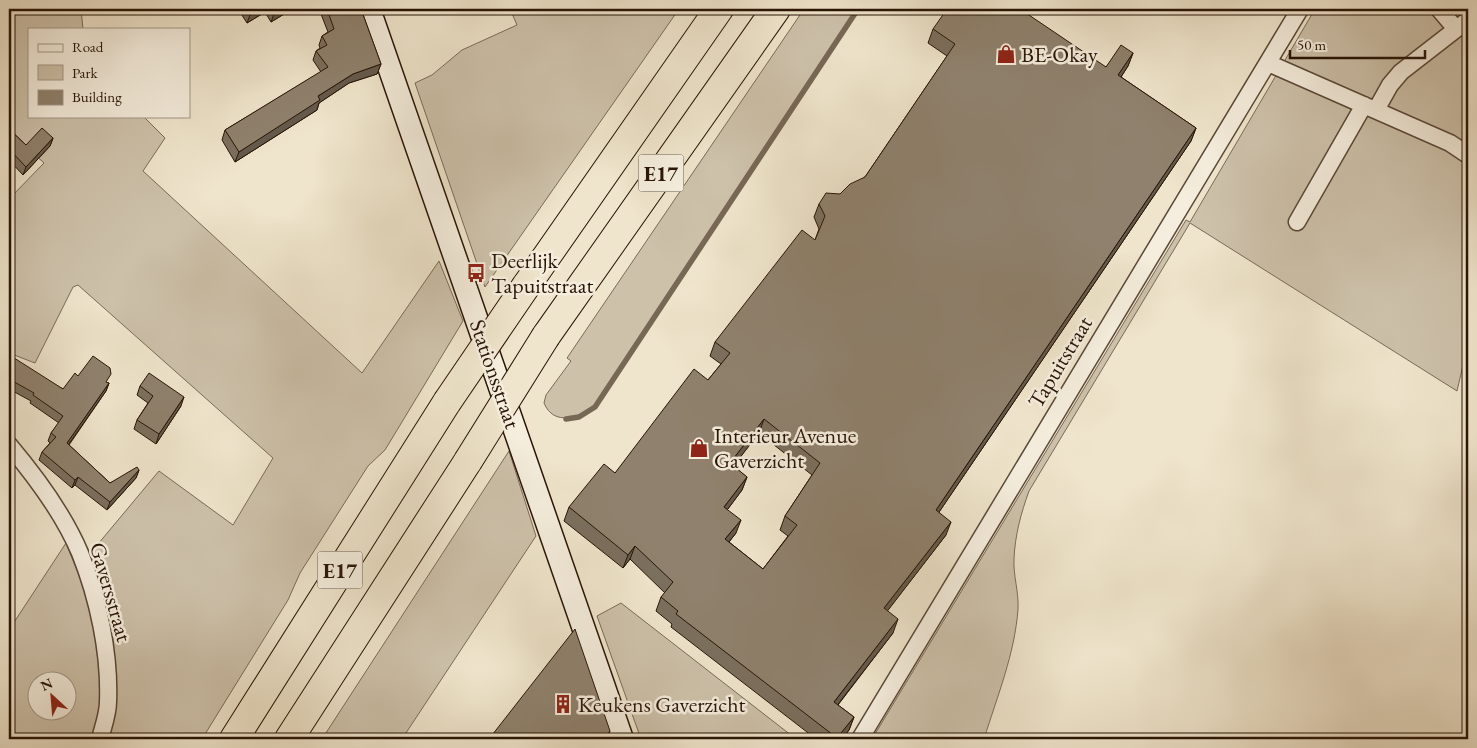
<svg xmlns="http://www.w3.org/2000/svg" width="1477" height="748" viewBox="0 0 1477 748" font-family="'EB Garamond',serif">
  <style>
    .green { fill: #cdc1aa; stroke: #7a6a58; fill-rule: evenodd }
    .lines { fill: none; stroke-linecap: round; stroke-linejoin: round }
    .stream { stroke: #776755; stroke-width: 5.5 }
    .street-casing { stroke: #5a4838; stroke-width: 19 }
    .secondary-casing { stroke: #281406; stroke-width: 25 }
    .highway-casing { stroke: #281406; stroke-width: 30 }
    .street { stroke: #f5eede; stroke-width: 16 }
    .secondary { stroke: #f5eede; stroke-width: 22 }
    .highway { stroke: #efe5cc; stroke-width: 28 }
    .highway-bridge-casing { stroke: #281406; stroke-width: 30; stroke-linecap: butt }
    .highway-bridge { stroke: #efe5cc; stroke-width: 28 }
    .wall { fill: #7b6f5e; stroke: #281406; fill-rule: evenodd }
    .shaded-wall { fill: #645a4c; stroke: #281406 }
    .building { fill: #8f816d; stroke: #281406; fill-rule: evenodd }
    .labels { text-anchor: middle; dominant-baseline: central; stroke-width: 5; stroke-linejoin: round; paint-order: stroke }
    .shield { fill: #f5eede; stroke: #665547; stroke-width: 1 }
    .shield-label { font-size: 21px; font-weight: bold; fill: #281406 }
    .poi-label { font-size: 22px; fill: #281406; stroke: #f5eede; text-anchor: start }
    .street-label { font-size: 22px; fill: #281406; stroke: #f5eede }
  </style>
  <rect width="100%" height="100%" fill="#efe5cc"/>
  <filter id="stains"><feTurbulence type="fractalNoise" baseFrequency=".004" numOctaves="4"/><feColorMatrix values="0 0 0 0 .2 0 0 0 0 .09 0 0 0 0 .02 0 0 0 .5 -.17"/></filter>
  <radialGradient id="worn" r=".72"><stop offset=".6" stop-color="#630" stop-opacity="0"/><stop offset="1" stop-color="#630" stop-opacity=".3"/></radialGradient>
  <path class="green" d="M9,9h72l2,20h-54v87h114l22,22 -22,33 219,202 77,-112 24,60 -78,129 -17,16 -68,107 -12,27 -86,139h-97c3,-26 9,-54 9,-81 0,-35 -15,-70 -26,-102l71,-85 74,54 40,-67 -195,-173 -5,2 -38,76 -26,-10v-130l6,-7 -6,-6v-11l35,-36 -35,-32z
    M510,9h169l-194,278 -70,-204 17,-8 30,-25 55,-25z
    M804,9h54l-263,398c-16,10 -41,20 -51,-4l2,-8 25,-34 -4,-3z
    M1315,9h115l9,9 13,-9h16v335l-11,47 -267,-168 -161,268c-8,22 -14,44 -15,68 -1,16 5,33 4,50 -3,44 -21,88 -34,130h-112l314,-519 4,2z
    M509,451l27,85 -134,203h-80z
    M66,543l21,52 9,37 7,57 -10,50h-84v-109zM38,680h30v30h-30z
    M621,603l175,136h-155l-44,-123z"/>
  <g class="lines">
    <path class="stream" d="M566,419l13,-2 16,-10 263,-398"/>
    <g class="street-casing">
      <path id="street" d="M1439,9l17,20
        M1268,63l182,80 18,12
        M1376,110l14,-25 11,-13 67,-52
        M1297,222l67,-117
        M9,445c27,32 55,70 71,108 18,45 30,100 28,149 0,12 -5,25 -8,37
        M860,739l440,-730"/>
    </g>
    <g class="secondary-casing">
      <path id="secondary" d="M369,9l253,730"/>
    </g>
    <g class="highway-casing">
      <path id="highway" d="M526,286l193,-277
        M546,336l230,-327
        M234,739l213,-337
        M289,739l179,-278"/>
    </g>
    <use href="#street" class="street"/>
    <use href="#secondary" class="secondary"/>
    <use href="#highway" class="highway"/>
    <g class="highway-bridge-casing">
      <path id="highway-bridge" d="M447,402l79,-116
        M468,461l78,-125"/>
    </g>
    <use href="#highway-bridge" class="highway-bridge"/>
  </g>
  <path class="wall" d="M238,9h52l-1,2 -18,11 -6,-10 -18,11z
    M319,9h42l20,55 -4,10 -28,9 -30,20 -2,7 -82,52 -13,-22 3,-10 96,-58 -8,-12 3,-9 4,-3 -1,-3 3,-9 6,-4z
    M933,29l173,38 27,-14 -5,13 -7,11 75,51 -5,13 -252,371 7,23 -59,76 6,22 -55,72 16,12 -5,13 -7,9h-26l-145,-112 1,-3 -16,-13 5,-14 4,-4 -35,-34 -7,9 -59,-47 5,-14 46,-34 93,-93 13,-16 -11,-8 5,-14 100,-102 4,-11 -5,-12 5,-13 21,-10 25,-17 82,-121 -19,-13zM759,433l53,42 -27,41 -5,14 8,6 -25,33 -34,-27 7,-9 -9,-23 15,-20 5,-13 -14,-11z
    M9,129l17,16 27,-7 -3,8 -27,29 -14,-15z
    M9,360l54,29 46,-6 -3,8 -37,54 41,38 29,-13 -3,8 -29,32 -32,-25 -3,3 -33,-28 3,-8 8,-9 -2,-2 3,-8 8,-10 -29,-20 1,-2 -22,-12z
    M140,386l41,20 -25,38 -22,-15 3,-9 11,-17 -11,-8z"/>
  <path class="shaded-wall" d="M260,9h6l-1,3 -18,11 3,-8z
    M282,9h8l-1,2 -18,11 3,-8z
    M1133,53l-5,13 -15,23 5,-14z
    M381,64l-4,10 -28,9 -30,20 -2,7 -82,52 4,-10 79,-56 35,-22z
    M1196,128l-5,13 -260,383 5,-14z
    M53,138l-3,8 -27,29 3,-8z
    M109,383l-3,8 -42,60 3,-8z
    M184,397l-3,9 -25,38 3,-10z
    M764,419l-5,14 -34,44 5,-14z
    M139,470l-3,8 -29,32 3,-8z
    M78,477l-3,8 -3,3 3,-8z
    M747,477l-5,13 -23,31 5,-14z
    M741,520l-5,13 -16,20 5,-14z
    M951,522l-5,13 -67,87 5,-14z
    M635,546l-5,13 -7,9 5,-13z
    M898,619l-5,14 -64,83 5,-14z
    M854,717l-5,13 -7,9h-6z
    M610,731l-3,8h-4z"/>
  <path class="building" d="M246,9h14l-10,6z
    M271,9h11l-8,5z
    M327,9h34l20,55 -28,10 -35,22 2,4 -81,52 -14,-22 103,-63 -12,-16 11,-6 -5,-9 12,-7z
    M947,9h73l86,58 15,-22 12,8 -15,22 78,53 -260,382 15,12 -67,86 14,11 -64,83 20,15 -17,21 -161,-124 2,-3 -17,-14 12,-15 -38,-36 -7,9 -59,-48 35,-43 11,9 79,-104 14,11 22,-27 -15,-11 87,-112 13,10 10,-24 -6,-12 7,-11 14,1 10,-10 15,-7 90,-133 -22,-15zM764,419l56,44 -35,53 12,9 -34,44 -38,-30 16,-19 -17,-13 23,-30 -17,-14z
    M42,128l11,10 -27,29 -17,-18v-20l17,16z
    M11,356l52,33 12,-16 3,3 15,-20 17,12 1,6 -5,8 3,1 -42,60 43,40 27,-16 2,3 -29,32 -32,-25 -3,3 -33,-28 14,-15 -5,-4 12,-17 -30,-21 1,-2 -25,-14v-19z
    M149,373l35,24 -25,37 -22,-14 16,-24 -13,-10z
    M575,629l35,102 -7,8h-114z"/>
  <defs>
    <g id="shop-bare" transform="scale(1.5)"><path d="M-5-2.5h2.3a2.7 3.5 0 0 1 5.4 0H5L5.5 6h-11ZM-1.5-2.5h3a1.5 2.3 0 0 0-3 0Z" fill="#8f2418" stroke="#f5eede" stroke-width="2.5" paint-order="stroke"/></g>
    <g id="bus-bare" transform="scale(1.5)"><path d="M-5-6H5V4H4V6H2V4H-2V6H-4V4H-5ZM-3.5-4V0h7V-4ZM-3.5 1.2v1.5H-2V1.2ZM2 1.2v1.5H3.5V1.2Z" fill="#8f2418" stroke="#f5eede" stroke-width="2.5" paint-order="stroke"/></g>
    <g id="building-bare" transform="scale(1.5)"><path d="M-4-6H4V6H1V3H-1V6H-4ZM-2.5-4.3h1.7v1.8h-1.7ZM.8-4.3h1.7v1.8H.8ZM-2.5-1h1.7V.8h-1.7ZM.8-1h1.7V.8H.8Z" fill="#8f2418" stroke="#f5eede" stroke-width="2.5" paint-order="stroke"/></g>
  </defs>
  <g fill-rule="evenodd">
    <use href="#shop-bare" x="1006" y="54"/>
    <use href="#bus-bare" x="476" y="273"/>
    <use href="#shop-bare" x="699" y="448"/>
    <use href="#building-bare" x="563" y="704"/>
  </g>
  <g class="labels">
    <g class="shield">
      <rect x="638.5" y="154.5" width="45" height="37" rx="4"/>
      <rect x="317.5" y="551.5" width="45" height="37" rx="4"/>
    </g>
    <g class="shield-label">
      <text x="661" y="173">E17</text>
      <text x="340" y="570">E17</text>
    </g>
    <g class="poi-label">
      <text x="1021" y="54">BE-Okay</text>
      <text x="491" y="260">Deerlijk<tspan x="491" dy="25">Tapuitstraat</tspan></text>
      <text x="714" y="435">Interieur Avenue<tspan x="714" dy="25">Gaverzicht</tspan></text>
      <text x="578" y="704">Keukens Gaverzicht</text>
    </g>
    <g class="street-label">
      <text transform="translate(1060 362) rotate(-59)">Tapuitstraat</text>
      <text transform="translate(495 374) rotate(71)">Stationsstraat</text>
      <text transform="translate(111 592) rotate(74)">Gaversstraat</text>
    </g>
  </g>
  <rect width="1477" height="748" fill="none" stroke="#efe5cc" stroke-width="30"/>
  <rect x="10" y="10" width="1457" height="728" fill="none" stroke="#281406" stroke-width="2.5"/>
  <rect x="15" y="15" width="1447" height="718" fill="none" stroke="#281406"/>
  <rect x="28" y="28" width="162" height="90" fill="#f5eede" stroke="#a39788"/>
  <rect x="38" y="44" width="25" height="8" fill="#f5eede" stroke="#a39788"/>
  <text x="72" y="52" font-size="15" fill="#281406">Road</text>
  <rect x="38" y="65" width="25" height="15" fill="#cdc1aa" stroke="#a39788"/>
  <text x="72" y="78" font-size="15" fill="#281406">Park</text>
  <rect x="38" y="90" width="25" height="15" fill="#8f816d" stroke="#a39788"/>
  <text x="72" y="102" font-size="15" fill="#281406">Building</text>
  <g transform="translate(52 696) rotate(334)"><circle r="24" fill="#f5eede" stroke="#a39788"/>
  <path d="M0-4L9 19L0 12L-9 19Z" fill="#8f2418"/>
  <text y="-8" font-size="14" font-weight="bold" text-anchor="middle" fill="#281406">N</text>
  </g>
  <path d="M1290 50v8h135v-8" fill="none" stroke="#281406" stroke-width="2.5"/>
  <text x="1297" y="50" font-size="15" fill="#281406" stroke="#f5eede" stroke-width="4" paint-order="stroke">50 m</text>
  <rect width="100%" height="100%" filter="url(#stains)"/>
  <rect width="100%" height="100%" fill="url(#worn)"/>
</svg>
